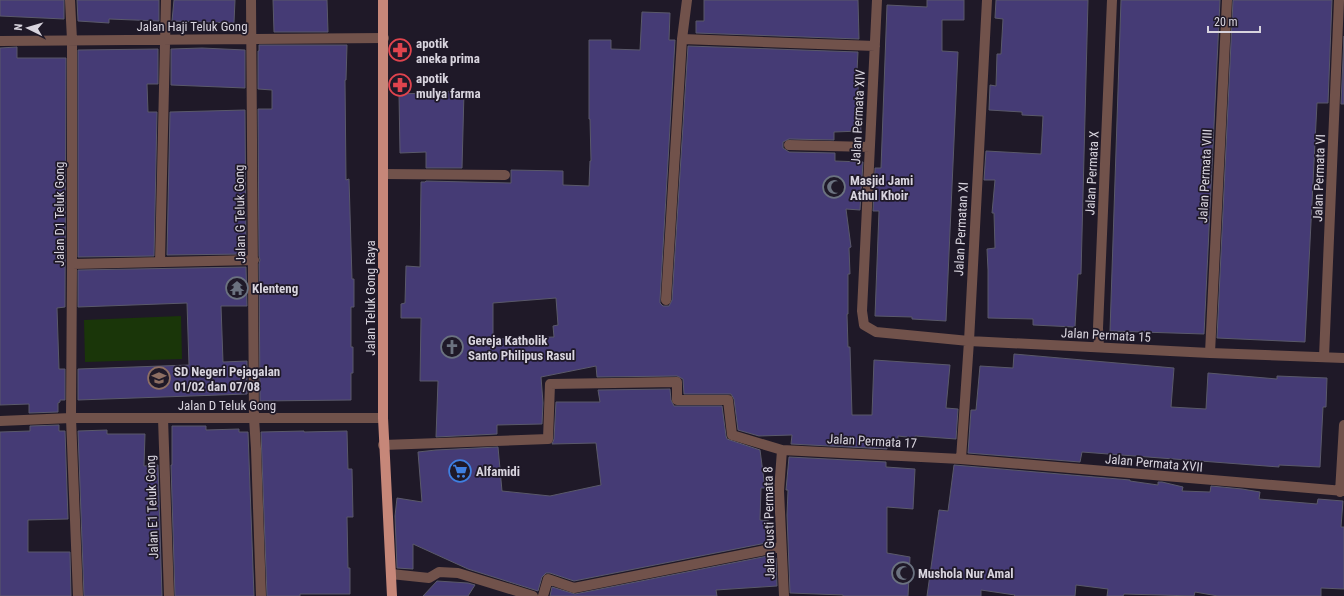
<svg xmlns="http://www.w3.org/2000/svg" width="1344" height="596" viewBox="0 0 1344 596" font-family="'Roboto Condensed',sans-serif">
  <style>
    .green { fill: #1a3609 }
    .building { fill: #453b75; stroke: #5a596a; fill-rule: evenodd }
    .lines { fill: none; stroke-linecap: round; stroke-linejoin: round }
    .minor { stroke: #71524b; stroke-width: 10 }
    .major { stroke: #c68779; stroke-width: 10 }
    .labels { text-anchor: middle; dominant-baseline: central; stroke-width: 3.5; stroke-linejoin: round; paint-order: stroke }
    .street-label { font-size: 13px; fill: #d8d4de; stroke: #1f1928 }
    .poi-label { font-size: 13px; font-weight: bold; fill: #d8d4de; stroke: #1f1928; text-anchor: start }
  </style>
  <rect width="100%" height="100%" fill="#1f1928"/>
  <path class="green" d="M181,316l1,43 -97,3 -1,-42z"/>
  <path class="building" d="M0,0h64v19l-64,-3z
    M77,0h82v21l-50,-2v4l-31,-2z
    M174,0h61l-1,23 -62,-2z
    M273,0h54l1,32h-54z
    M704,0h154l1,39 -163,-6v-12h8z
    M927,0h37v20h-22v31l16,1 -12,269 -34,-2v-2l-37,-1 4,-105h-6l2,-43h6l6,-163 40,2z
    M996,0h92l-7,274h-3l-3,53 -42,-2v-6l-45,-1v-48l-1,-21 8,-1 -1,-35h-2l3,-33h-11l2,-29 55,3 2,-38 -21,-1v-3l-33,-2 1,-25 6,1 1,-32h4l2,-35 -8,-1z
    M1121,0h99l-16,334 -94,-3z
    M1233,0h99l-4,103h-11l-12,239 -88,-4z
    M642,12l28,1 -1,27h6l-15,260v3l3,3h6l3,-6 16,-254 170,6 -1,19 4,60 -27,1v8l-45,-1 -6,3v6l6,4 46,1v8l28,1 -3,48 -14,-1 5,38 -2,1 1,26h-2v40h-1l1,33h2l2,68h20l2,-55 76,5 -4,43 12,1 -2,30 -41,-3v2l-17,-2v4l-10,-1 -1,10 -96,-5 1,-9 -33,1 -21,-6 -4,-31 -3,-5h-47l-1,-15 -6,-3 -80,1 -1,-11 -55,11 2,26 -1,21 -45,1v9l-61,3 2,-56h-18l1,-63h-20v-14l4,-1 1,-37 14,1 1,-85h4l1,-1 85,2v-13l52,1v14l26,1 1,-25h1l-1,-42h-1v-79h22v9l29,1zM556,298l2,27 -5,1 1,11 -61,2v-36z
    M1344,36v68h-3z
    M259,45h88l-1,35h-1l1,100 3,-1 3,100h2v28h-3v40h2v26h-2v27l-91,1 -1,-137 1,-4 -1,-4 -1,-147h14v-19l-14,-1v-38h1z
    M17,47v11h49l-1,249 -8,1 2,61h6v31h-5v2l-2,1v9l-29,1v-9l-29,1v-357z
    M202,48l43,2v38l-74,-3v-36z
    M158,49v35h-11l1,28h9l-3,144 -76,1v-207z
    M428,91l36,1 -2,76h-36v-16l-26,1 -1,-59 29,-1z
    M245,110l1,144 -79,1 3,-143z
    M246,267l1,39h-26l2,56 24,-1v33l-169,6v-31l111,-4 -2,-62 -109,4v-37z
    M1014,354l160,14 -3,39 35,2 2,-36 69,6v-3l50,2 -1,29h-3l-3,60 -41,-2v2l-197,-15 -2,10 -112,-9 3,-43h5l4,-44 33,2z
    M670,389l1,11 3,6h48l4,30 1,3 33,11 5,38h-4l-1,32 9,1 2,21 -197,39 -24,-8h-4l-4,4 -4,14 -70,-22 -55,-25v25l-16,-1 -2,-52 2,-18 25,4 -4,-50 18,-2 62,-3 4,44 48,5 51,-11 -5,-42 -44,1 2,-5 2,-37h44l-2,-12z
    M59,425v6h6l3,88 -40,1v32h42l1,44h-71v-164l30,-1v-5z
    M172,426h34v4l33,-1v3h9l6,164h-79l-4,-131h1z
    M107,430v4h38l-1,32 14,-1 4,131h-78l-6,-165z
    M304,431v1l43,-1 1,38h4l1,48h-6l1,51h2v26h-50v2h-33l-6,-164z
    M789,457l97,5v5l29,2 -2,40 -26,-2v46l23,4 -2,39h-65v-1l-53,-2 -3,-78 1,-25h-2z
    M954,465l176,15v1l28,4v-3h4l21,5 -1,4 28,1 1,-6 31,3 18,3 -1,7 58,5 1,-5 25,2 -2,26h3v62l-23,-1v8h-103l-23,-4 -1,4 -70,-2 -1,2h-16l1,-7 -32,-4 -1,11h-61l1,-1 -34,-5v6h-54l12,-86 9,1z
    M773,555v3h3l1,28 -61,4 1,6h-167l2,-9 23,7z
    M437,581l31,2 7,2 -7,11h-45z"/>
  <g class="lines">
    <path class="minor" d="M70,0l2,40v224l-1,154 7,178
      M251,0l3,418 2,31 5,147
      M877,0l-15,311 2,14 12,7 93,9 241,12 134,5
      M682,39l193,7
      M0,41l384,-3
      M789,145l81,2
      M383,174l122,1
      M160,262l6,-262
      M72,264l182,-4
      M666,300l16,-261 5,-39
      M1099,347l-1,-19 14,-328
      M1210,353l17,-353
      M1324,357l15,-357
      M163,418l6,178
      M0,421l71,-3h312
      M383,445l165,-6 2,-55 127,-2v18h51l4,35 50,15 179,9 383,32
      M782,450l-3,41 5,105
      M961,459l8,-118 18,-341
      M1340,492l4,-67
      M391,574l38,4 10,-6 19,1 75,23
      M543,596l5,-17 26,9 207,-41"/>
    <path class="major" d="M383,0v418l9,178"/>
  </g>
  <defs>
    <g id="pharmacy-ring" transform="scale(1.15)"><circle r="9.5" fill="#1f1928" stroke="#e0444e" stroke-width="1.5"/><path d="M-2-6h4v4h4v4h-4v4h-4v-4h-4v-4h4Z" fill="#e0444e"/></g>
    <g id="mosque-ring" transform="scale(1.15)"><circle r="9.5" fill="#1f1928" stroke="#6b7280" stroke-width="1.5"/><path d="M3.5-4.9A6 6 0 1 0 3.5 4.9A5 5 0 1 1 3.5-4.9Z" fill="#6b7280"/></g>
    <g id="temple-ring" transform="scale(1.15)"><circle r="9.5" fill="#1f1928" stroke="#6b7280" stroke-width="1.5"/><path d="M0-6L5-2H3V0L6.5 2.5H4V6H1.5V3h-3V6H-4V2.5H-6.5L-3 0V-2H-5Z" fill="#6b7280"/></g>
    <g id="church-ring" transform="scale(1.15)"><circle r="9.5" fill="#1f1928" stroke="#6b7280" stroke-width="1.5"/><path d="M-1.2-6h2.4v3.5h3.3v2.4h-3.3V6h-2.4V-.1h-3.3v-2.4h3.3Z" fill="#6b7280"/></g>
    <g id="school-ring" transform="scale(1.15)"><circle r="9.5" fill="#1f1928" stroke="#8d6e63" stroke-width="1.5"/><path d="M0-5L7-2L0 1L-7-2ZM-4 1L0 2.5L4 1V4Q0 6-4 4Z" fill="#8d6e63"/></g>
    <g id="supermarket-ring" transform="scale(1.15)"><circle r="9.5" fill="#1f1928" stroke="#3f7fe0" stroke-width="1.5"/><path d="M-6-5.5h2.5l.6 2H6L4.5 2H-2.5L-4.4-4H-6ZM-1.5 3.2a1.3 1.3 0 1 0 .1 0ZM3 3.2a1.3 1.3 0 1 0 .1 0Z" fill="#3f7fe0"/></g>
  </defs>
  <g fill-rule="evenodd">
    <use href="#pharmacy-ring" x="400" y="50"/>
    <use href="#pharmacy-ring" x="400" y="85"/>
    <use href="#mosque-ring" x="834" y="187"/>
    <use href="#temple-ring" x="237" y="288"/>
    <use href="#church-ring" x="452" y="347"/>
    <use href="#school-ring" x="159" y="378"/>
    <use href="#supermarket-ring" x="460" y="471"/>
    <use href="#mosque-ring" x="903" y="573"/>
  </g>
  <g class="labels">
    <g class="street-label">
      <text x="192" y="26">Jalan Haji Teluk Gong</text>
      <text transform="translate(858 117) rotate(-87)">Jalan Permata XIV</text>
      <text transform="translate(1092 173) rotate(-87)">Jalan Permata X</text>
      <text transform="translate(1205 176) rotate(-87)">Jalan Permata VIII</text>
      <text transform="translate(1319 178) rotate(-88)">Jalan Permata VI</text>
      <text transform="translate(59 214) rotate(-90)">Jalan D1 Teluk Gong</text>
      <text transform="translate(240 214) rotate(-91)">Jalan G Teluk Gong</text>
      <text transform="translate(961 229) rotate(-87)">Jalan Permatan XI</text>
      <text transform="translate(370 298) rotate(-90)">Jalan Teluk Gong Raya</text>
      <text transform="translate(1106 335) rotate(3)">Jalan Permata 15</text>
      <text x="227" y="405">Jalan D Teluk Gong</text>
      <text transform="translate(872 441) rotate(3)">Jalan Permata 17</text>
      <text transform="translate(1154 463) rotate(5)">Jalan Permata XVII</text>
      <text transform="translate(152 507) rotate(-92)">Jalan E1 Teluk Gong</text>
      <text transform="translate(769 523) rotate(-91)">Jalan Gusti Permata 8</text>
    </g>
    <g class="poi-label">
      <text x="416" y="43">apotik<tspan x="416" dy="15">aneka prima</tspan></text>
      <text x="416" y="78">apotik<tspan x="416" dy="15">mulya farma</tspan></text>
      <text x="850" y="180">Masjid Jami<tspan x="850" dy="15">Athul Khoir</tspan></text>
      <text x="252" y="288">Klenteng</text>
      <text x="468" y="340">Gereja Katholik<tspan x="468" dy="15">Santo Philipus Rasul</tspan></text>
      <text x="174" y="371">SD Negeri Pejagalan<tspan x="174" dy="15">01/02 dan 07/08</tspan></text>
      <text x="476" y="471">Alfamidi</text>
      <text x="918" y="573">Mushola Nur Amal</text>
    </g>
  </g>
  <g transform="translate(28 28) rotate(275)" stroke="#1f1928" stroke-width="3" paint-order="stroke">
  <path d="M0-3L7 15L0 10L-7 15Z" fill="#d8d4de"/>
  <text y="-6" font-size="11" font-weight="bold" text-anchor="middle" fill="#d8d4de">N</text>
  </g>
  <path d="M1208 26v6h52v-6" fill="none" stroke="#d8d4de" stroke-width="2"/>
  <text x="1214" y="26" font-size="12" fill="#d8d4de" stroke="#1f1928" stroke-width="3" paint-order="stroke">20 m</text>
</svg>
